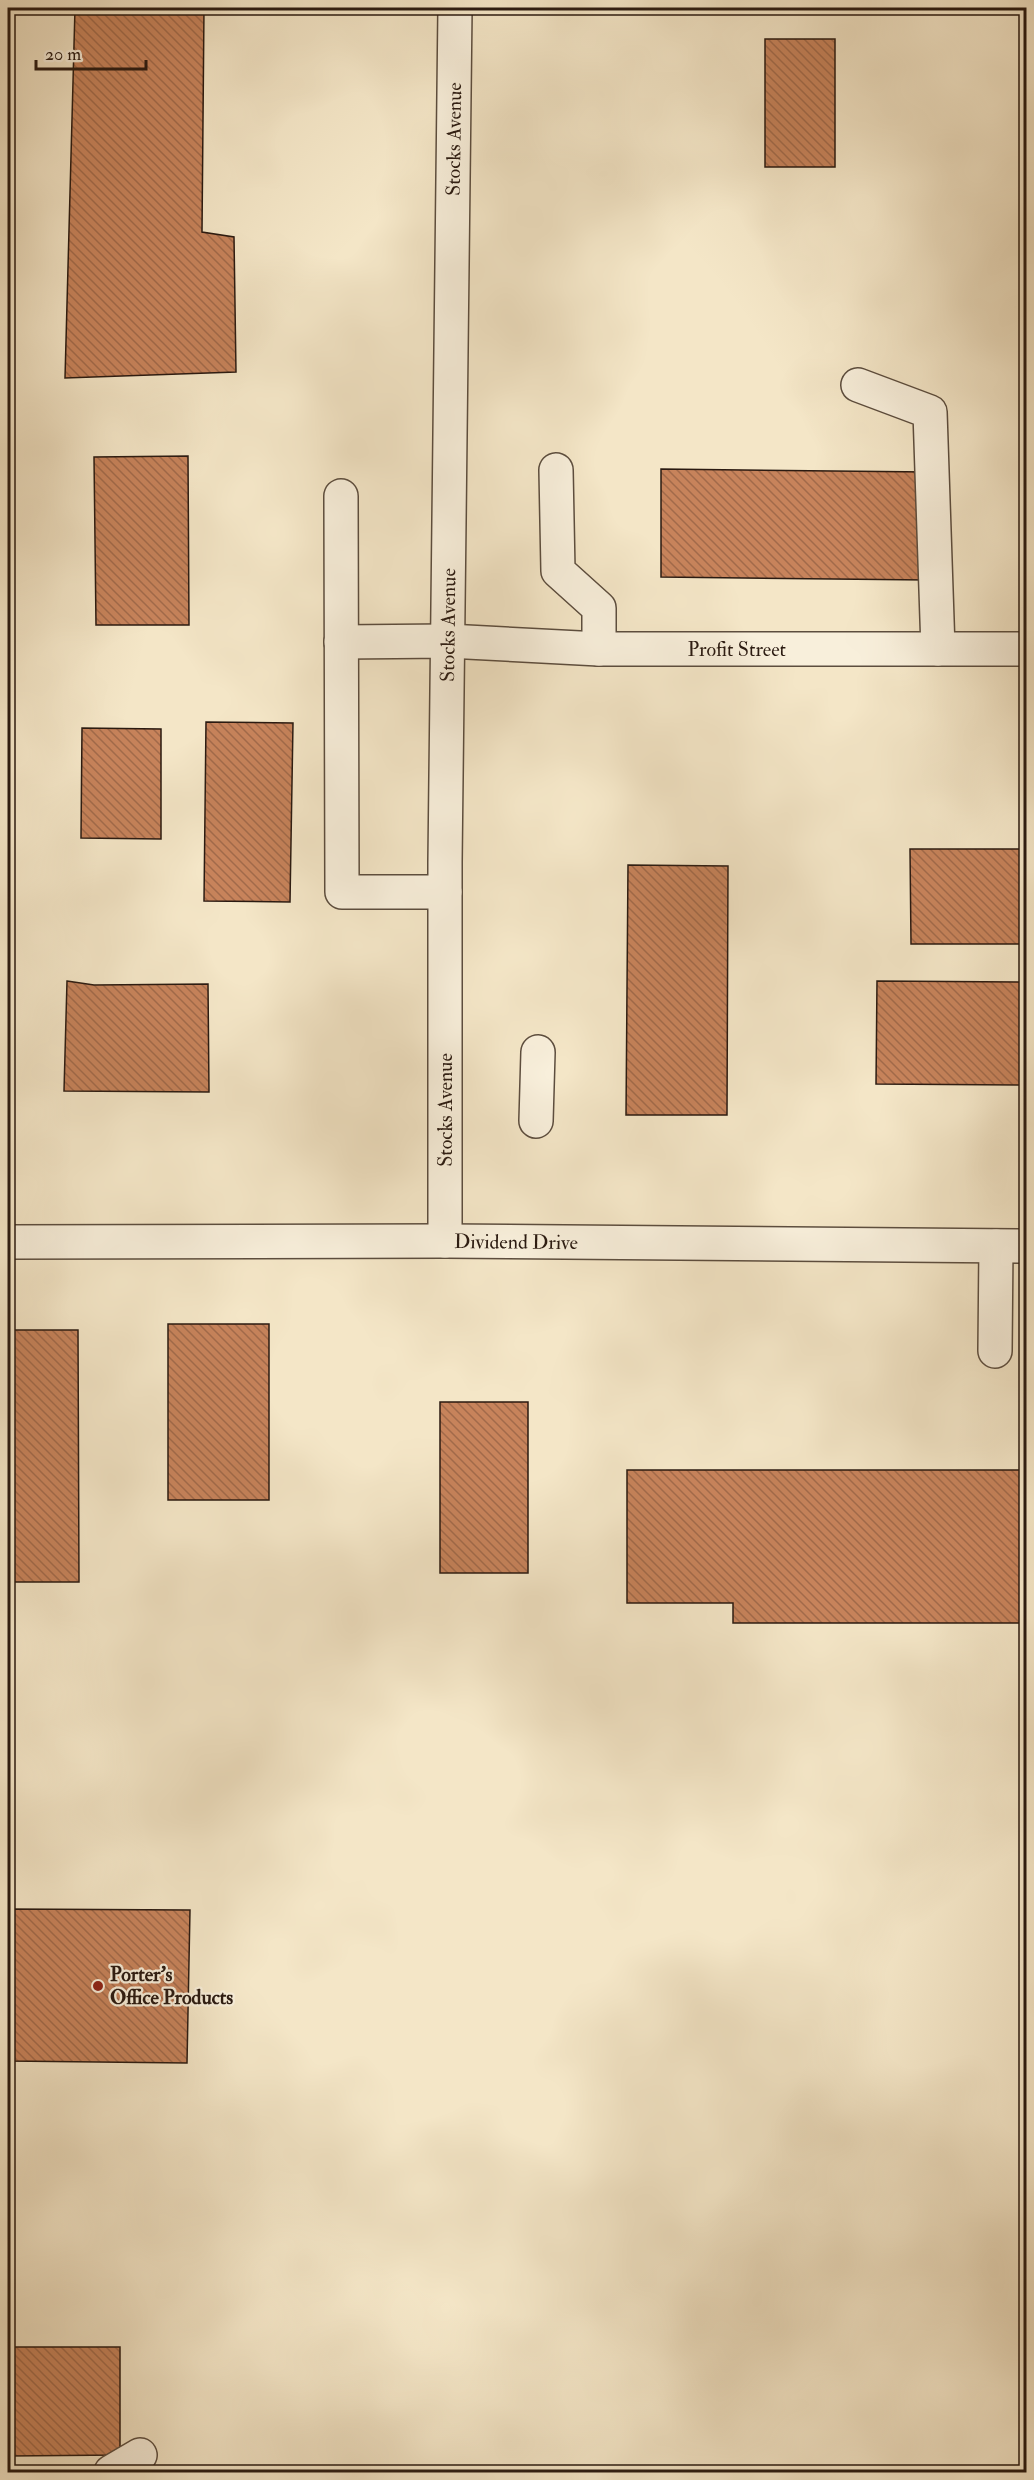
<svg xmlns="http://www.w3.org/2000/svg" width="1034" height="2480" viewBox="0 0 1034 2480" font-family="'IM FELL Double Pica',serif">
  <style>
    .building { fill: url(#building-back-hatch); stroke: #2a1a11; stroke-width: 1.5 }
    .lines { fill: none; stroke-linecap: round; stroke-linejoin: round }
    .minor-casing { stroke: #5c4d3e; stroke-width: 36 }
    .minor { stroke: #f8efdb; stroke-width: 33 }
    .poi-dot { fill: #8f2418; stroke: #f8efdb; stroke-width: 2 }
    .labels { text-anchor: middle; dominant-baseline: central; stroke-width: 4.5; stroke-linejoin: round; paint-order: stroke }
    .street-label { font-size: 20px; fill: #2a1a11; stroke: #f8efdb }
    .poi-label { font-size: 20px; font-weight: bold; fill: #2a1a11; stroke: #f8efdb; text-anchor: start }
  </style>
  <defs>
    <pattern id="building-back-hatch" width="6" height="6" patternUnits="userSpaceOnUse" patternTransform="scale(1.5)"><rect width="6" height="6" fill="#c7835b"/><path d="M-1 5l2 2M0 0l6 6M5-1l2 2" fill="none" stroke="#a26a4a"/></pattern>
  </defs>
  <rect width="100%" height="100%" fill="#f4e6c7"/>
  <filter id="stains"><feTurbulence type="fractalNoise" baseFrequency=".00333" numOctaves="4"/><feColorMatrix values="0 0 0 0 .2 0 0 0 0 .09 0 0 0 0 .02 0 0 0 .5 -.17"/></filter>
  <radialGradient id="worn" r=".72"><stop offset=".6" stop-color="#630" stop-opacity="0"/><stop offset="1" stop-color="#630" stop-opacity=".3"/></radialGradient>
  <path class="building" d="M75,8h129l-2,224 32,5 2,135 -171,6z
    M765,39h70v128h-70z
    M188,456l1,169h-93l-2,-168z
    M661,469l267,3 -1,108 -266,-3z
    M206,722l87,1 -3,179 -86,-1z
    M82,728l79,1v110l-80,-1z
    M910,849h116v95h-115z
    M628,865l100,1 -1,249h-101z
    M67,981l27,4 114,-1 1,108 -145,-1z
    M877,981l149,1v103l-150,-1z
    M168,1324h101v176h-101z
    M8,1330h70l1,252h-71z
    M440,1402h88v171h-88z
    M627,1470h399v153h-293v-20h-106z
    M8,1909l182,1 -3,153 -179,-2z
    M8,2347h112v108l-112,1z"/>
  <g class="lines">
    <g class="minor-casing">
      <g id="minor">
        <path d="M858,385l72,27 8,237"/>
        <path d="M556,470l2,101 41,37v41"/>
        <path d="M341,496l1,396h103"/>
        <path id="s1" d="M341,642l107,-1 151,8h427"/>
        <path d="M536,1121l2,-69"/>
        <path id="s2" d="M445,1241v-379l10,-854"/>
        <path id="s3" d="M8,1242l437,-1 581,5"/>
        <path d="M995,1351l1,-105"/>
        <path d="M111,2472l29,-17"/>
      </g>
    </g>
    <use href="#minor" class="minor"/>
  </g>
  <circle class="poi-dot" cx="98" cy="1986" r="6"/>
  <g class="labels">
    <g class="street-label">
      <text stroke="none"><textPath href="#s2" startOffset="1102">Stocks Avenue</textPath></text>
      <text stroke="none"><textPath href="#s2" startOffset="616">Stocks Avenue</textPath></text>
      <text stroke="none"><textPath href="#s1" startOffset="396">Profit Street</textPath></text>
      <text transform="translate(445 1110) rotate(-90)">Stocks Avenue</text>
      <text stroke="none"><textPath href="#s3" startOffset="508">Dividend Drive</textPath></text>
    </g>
    <g class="poi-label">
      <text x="110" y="1974">Porter's<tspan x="110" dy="23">Office Products</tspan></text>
    </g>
  </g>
  <rect width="1034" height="2480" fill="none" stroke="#f4e6c7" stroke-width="30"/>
  <rect x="9" y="9" width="1016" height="2462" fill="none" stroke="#2a1a11" stroke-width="3"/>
  <rect x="15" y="15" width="1004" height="2450" fill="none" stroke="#2a1a11" stroke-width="1.5"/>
  <path d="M36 60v9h110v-9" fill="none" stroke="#2a1a11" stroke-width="3"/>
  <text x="45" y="60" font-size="18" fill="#2a1a11" stroke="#f8efdb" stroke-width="4.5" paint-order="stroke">20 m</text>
  <rect width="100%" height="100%" filter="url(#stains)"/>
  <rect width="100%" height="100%" fill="url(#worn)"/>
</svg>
